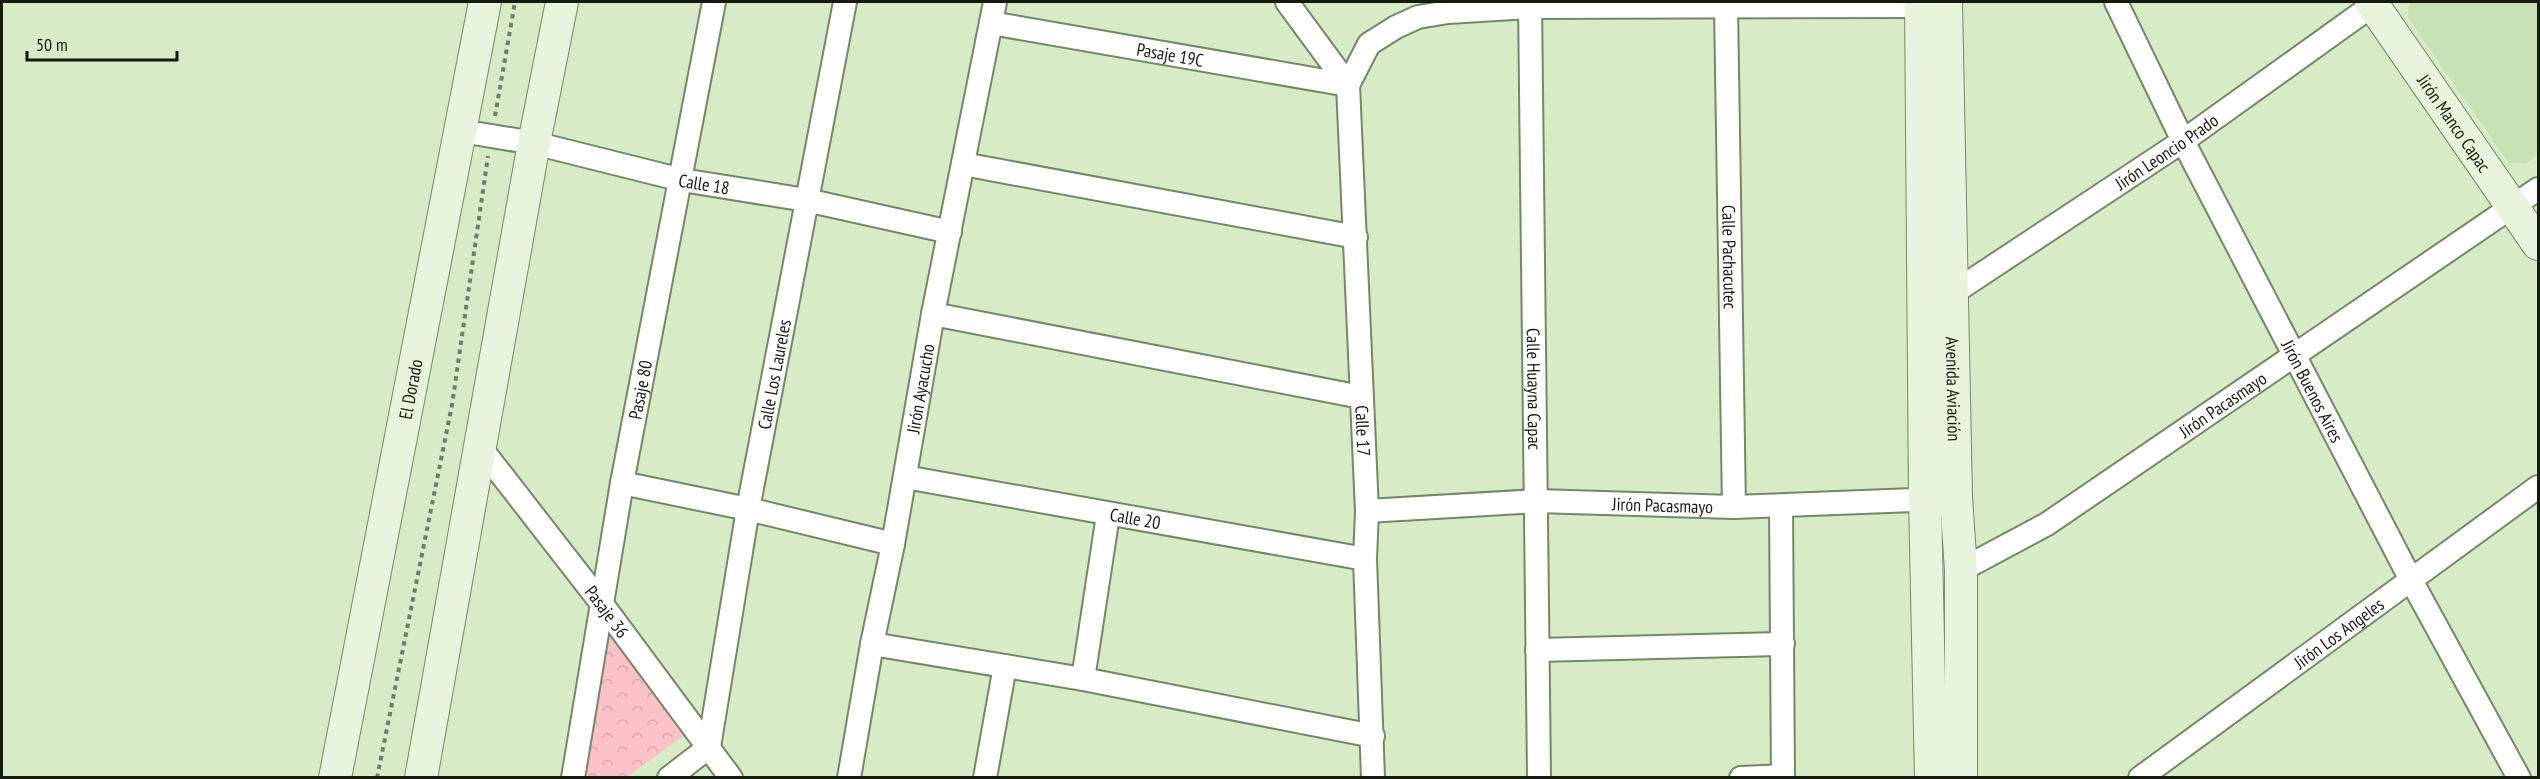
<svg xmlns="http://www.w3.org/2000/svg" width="2540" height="779" viewBox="0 0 2540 779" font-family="'PT Sans Narrow',sans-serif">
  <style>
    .built { fill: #c8e1b5 }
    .park { fill: url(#park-crowns) }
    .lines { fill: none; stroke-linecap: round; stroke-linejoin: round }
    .street-casing { stroke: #758866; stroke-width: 26 }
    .secondary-casing { stroke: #758866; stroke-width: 34 }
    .path { stroke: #717e67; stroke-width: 4; stroke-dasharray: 4.5 4.5; stroke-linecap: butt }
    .street { stroke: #fff; stroke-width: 22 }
    .secondary { stroke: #e8f4dd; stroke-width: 32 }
    .labels { text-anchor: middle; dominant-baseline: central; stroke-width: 6; stroke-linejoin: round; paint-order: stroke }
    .street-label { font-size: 18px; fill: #151c0f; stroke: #d7ebc7 }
  </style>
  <defs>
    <pattern id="park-crowns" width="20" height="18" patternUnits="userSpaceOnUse" patternTransform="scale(1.5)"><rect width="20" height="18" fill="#fcc2c8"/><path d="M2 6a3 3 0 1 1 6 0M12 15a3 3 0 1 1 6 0" fill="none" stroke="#d7a6ab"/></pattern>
  </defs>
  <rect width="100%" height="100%" fill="#d7ebc7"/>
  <path class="built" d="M2410,2h128v153l-12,8h-17l-102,-147z"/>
  <path class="park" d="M610,631l77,102 -60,44 -48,1z"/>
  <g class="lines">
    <g class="street-casing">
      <g id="street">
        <path d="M1287,2l61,83"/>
        <path id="s1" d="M1530,2l9,776"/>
        <path id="s2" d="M2116,2l67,139 228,439 108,198"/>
        <path id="s3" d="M1726,7l8,500"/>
        <path id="s4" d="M991,23l357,62"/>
        <path id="s5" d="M1348,85l19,426 -2,48 8,219"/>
        <path d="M1348,85l21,-41 27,-17 22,-10 30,-5 82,-5 391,-1 6,-4"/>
        <path id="s6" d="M461,131l73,12 148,37 124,20 144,32"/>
        <path d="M963,164l393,73"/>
        <path id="s7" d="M1953,293l230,-152 194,-139"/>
        <path d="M933,314l428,83"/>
        <path id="s8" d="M480,447l122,157 129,174"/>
        <path id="s9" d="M905,477l460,82"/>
        <path d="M622,483l126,26 145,35"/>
        <path d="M1781,506l2,272"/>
        <path id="s10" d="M1367,511l170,-10 197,6 206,-8"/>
        <path id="s11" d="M1961,570l86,-46 491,-335"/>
        <path d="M872,644l211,35 290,57"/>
        <path d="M1537,650l246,-6"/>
        <path d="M1083,679l25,-164"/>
        <path id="s12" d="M573,778l49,-295 92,-481"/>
        <path id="s13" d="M669,778l40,-31 39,-238 97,-507"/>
        <path id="s14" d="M849,778l23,-134 21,-100 40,-230 62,-312"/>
        <path d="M985,778l20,-112"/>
        <path d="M1741,778l42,-2"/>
        <path id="s15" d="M2140,778l398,-291"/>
      </g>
    </g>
    <g class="secondary-casing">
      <g id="secondary">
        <path d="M1921,2l4,498 6,278"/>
        <path id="s16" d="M1946,2l10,495 5,73v208"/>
        <path id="s17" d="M2371,2l167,242"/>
        <path id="s18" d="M335,778l150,-776"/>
        <path d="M421,778l113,-635 28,-141"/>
      </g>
    </g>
    <path class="path" d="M495,116l20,-114
      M377,778l75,-373 36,-249"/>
    <use href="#street" class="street"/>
    <use href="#secondary" class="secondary"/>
  </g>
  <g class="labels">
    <g class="street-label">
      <text stroke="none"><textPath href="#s4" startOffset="182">Pasaje 19C</textPath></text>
      <text stroke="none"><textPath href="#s17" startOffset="147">Jirón Manco Capac</textPath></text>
      <text stroke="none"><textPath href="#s7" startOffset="256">Jirón Leoncio Prado</textPath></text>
      <text stroke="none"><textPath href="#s6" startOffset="249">Calle 18</textPath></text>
      <text stroke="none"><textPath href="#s3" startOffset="250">Calle Pachacutec</textPath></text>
      <text stroke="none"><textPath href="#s13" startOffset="429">Calle Los Laureles</textPath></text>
      <text stroke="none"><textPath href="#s12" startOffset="394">Pasaje 80</textPath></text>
      <text stroke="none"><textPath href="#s14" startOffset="396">Jirón Ayacucho</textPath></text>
      <text stroke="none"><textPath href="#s1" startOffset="387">Calle Huayna Capac</textPath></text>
      <text stroke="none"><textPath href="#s18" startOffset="396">El Dorado</textPath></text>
      <text stroke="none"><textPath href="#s16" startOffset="387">Avenida Aviación</textPath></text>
      <text stroke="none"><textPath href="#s2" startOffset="436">Jirón Buenos Aires</textPath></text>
      <text stroke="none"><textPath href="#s11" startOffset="310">Jirón Pacasmayo</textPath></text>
      <text stroke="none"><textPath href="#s5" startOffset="346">Calle 17</textPath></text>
      <text stroke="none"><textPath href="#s10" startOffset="296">Jirón Pacasmayo</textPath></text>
      <text stroke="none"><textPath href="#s9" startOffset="234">Calle 20</textPath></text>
      <text stroke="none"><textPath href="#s8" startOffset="208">Pasaje 36</textPath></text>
      <text stroke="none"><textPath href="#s15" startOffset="246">Jirón Los Angeles</textPath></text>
    </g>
  </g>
  <rect width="2540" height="779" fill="none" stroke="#151c0f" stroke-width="6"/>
  <path d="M27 51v9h150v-9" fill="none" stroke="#151c0f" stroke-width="3"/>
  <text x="36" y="51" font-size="18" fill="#151c0f" stroke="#d7ebc7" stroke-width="4.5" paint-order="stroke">50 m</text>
</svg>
